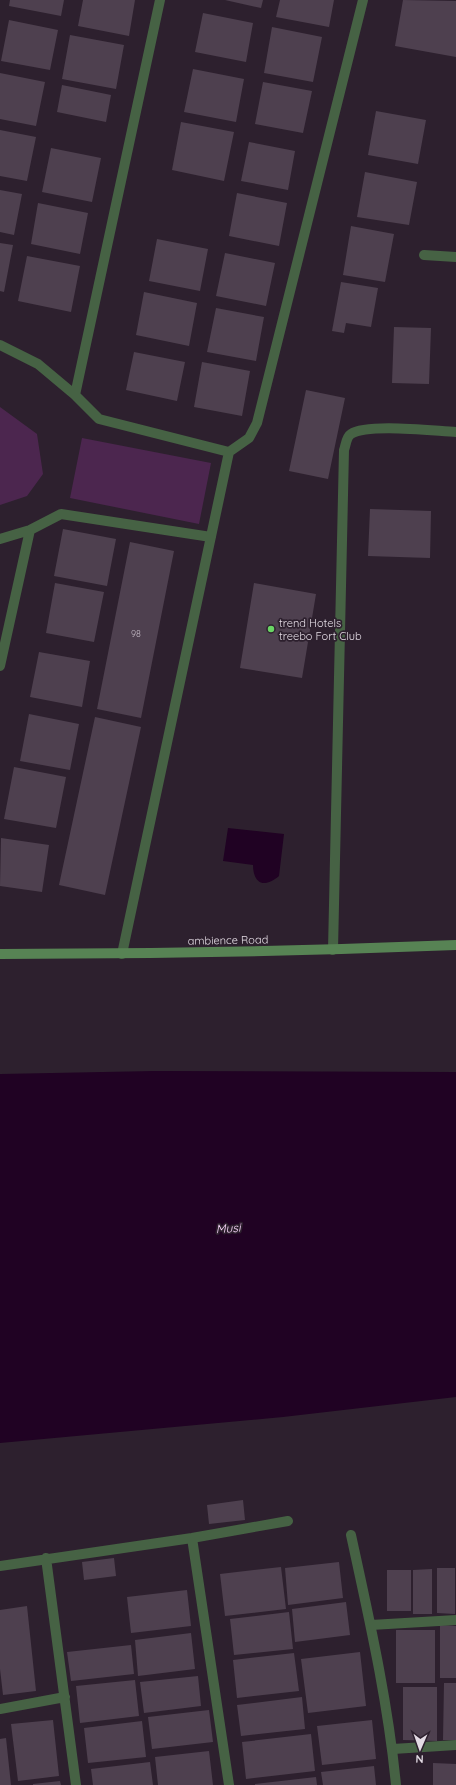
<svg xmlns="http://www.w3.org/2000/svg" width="456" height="1785" viewBox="0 0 456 1785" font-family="Quicksand,sans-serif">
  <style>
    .green { fill: #4c264f }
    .water { fill: #200223 }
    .building { fill: #4e404f }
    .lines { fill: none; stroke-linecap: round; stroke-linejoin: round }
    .street { stroke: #466244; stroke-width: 10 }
    .secondary { stroke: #578354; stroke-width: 10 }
    .poi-dot { fill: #69d464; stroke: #2d202e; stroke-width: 1.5 }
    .labels { text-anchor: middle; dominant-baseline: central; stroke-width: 3.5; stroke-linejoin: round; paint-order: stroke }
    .number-label { font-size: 9px; fill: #beb4bf }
    .poi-label { font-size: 11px; fill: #e3dbe4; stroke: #2d202e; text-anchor: start }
    .street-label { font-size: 11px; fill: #e3dbe4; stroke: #2d202e }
    .water-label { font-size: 12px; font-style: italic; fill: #fad7fc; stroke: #2d202e }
  </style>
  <rect width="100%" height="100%" fill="#2d202e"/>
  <path class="green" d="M0,407l37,27 6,40 -16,22 -27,9z
    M82,438l129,25 -12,61 -129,-26z"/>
  <path class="water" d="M228,828l56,6 -5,42c-15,13 -26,7 -26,-11l-30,-4z
    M154,1071l302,1v325l-173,20 -283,26v-369z"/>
  <path class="building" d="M10,0h54l-3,16 -52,-10z
    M83,0h52l-6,36 -51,-10z
    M225,0h38l-2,8z
    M280,0h54l-5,27 -53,-10z
    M403,0l53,1v56l-61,-11z
    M203,13l50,10 -7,39 -51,-10z
    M9,20l49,10 -8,40 -49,-9z
    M272,27l50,10 -9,45 -49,-9z
    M70,35l54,10 -8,44 -54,-10z
    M193,69l51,10 -8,43 -52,-10z
    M0,73l45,9 -9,44 -36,-7z
    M263,82l49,9 -9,42 -48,-9z
    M62,85l49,10 -5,27 -49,-10z
    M376,111l50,9 -8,44 -50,-9z
    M181,122l53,10 -10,49 -52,-11z
    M0,130l36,7 -9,44 -27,-5z
    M249,142l46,9 -7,39 -47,-9z
    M51,148l50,10 -9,44 -50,-10z
    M365,172l52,10 -8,43 -52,-8z
    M0,190l22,4 -8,41 -14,-3z
    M237,193l50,10 -8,43 -50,-10z
    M38,203l50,10 -8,41 -49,-10z
    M351,226l43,8 -9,48 -42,-7z
    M157,239l51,10 -8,42 -51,-10z
    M0,243l13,2 -9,47 -4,-1z
    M225,253l50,10 -9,43 -50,-10z
    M27,256l53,10 -9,46 -53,-11z
    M341,282l37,6 -7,39 -25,-4 -2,10 -12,-2z
    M144,292l53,11 -8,43 -53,-11z
    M216,308l48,9 -8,44 -49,-9z
    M394,327l37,1 -2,56 -37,-1z
    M134,352l51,10 -8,39 -51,-11z
    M202,362l48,9 -8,45 -48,-9z
    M306,390l39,8 -17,81 -39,-8z
    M370,509l61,2 -1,47 -62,-2z
    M63,529l53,10 -9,47 -53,-10z
    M130,542l44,9 -33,167 -44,-9z
    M55,583l49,9 -10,50 -48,-9z
    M254,583l62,11 -14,84 -62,-10z
    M39,652l51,9 -8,46 -52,-10z
    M29,714l50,10 -9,46 -50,-9z
    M95,717l46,10 -36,168 -46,-10z
    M14,767l52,10 -10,51 -52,-9z
    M1,838l48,7 -7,47 -42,-6z
    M243,1500l2,20 -36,4 -2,-19z
    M114,1558l2,18 -32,4 -2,-18z
    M339,1562l4,36 -55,7 -3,-37z
    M281,1567l5,42 -61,7 -5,-42z
    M437,1568h18v46l-18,-1z
    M432,1569v45h-19v-44z
    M387,1570h24v41h-24z
    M187,1590l4,36 -60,7 -4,-36z
    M346,1602l4,33 -55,7 -3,-33z
    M27,1606l9,85 -33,4 -3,-26v-59z
    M289,1612l4,37 -59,6 -4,-36z
    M440,1625l16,1v52h-16z
    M396,1630h39v53h-39z
    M191,1633l4,36 -57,7 -3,-36z
    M131,1645l3,29 -63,7 -4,-29z
    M360,1652l6,54 -58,7 -7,-54z
    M294,1653l5,38 -62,7 -4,-38z
    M198,1676l3,30 -57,7 -4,-31z
    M135,1680l4,36 -59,7 -4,-37z
    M444,1683h12v57h-13z
    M403,1687h34v54l-34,-1z
    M302,1697l3,32 -64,7 -4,-31z
    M209,1710l4,32 -61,7 -4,-32z
    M53,1720l6,56 -41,5 -7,-57z
    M372,1720l4,39 -54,6 -5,-39z
    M142,1721l4,36 -58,6 -4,-35z
    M311,1734l4,37 -69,8 -4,-37z
    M6,1738l5,47h-11v-46z
    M209,1751l4,34h-55l-3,-28z
    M150,1762l3,23h-60l-2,-16z
    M433,1763l23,1v21h-23z
    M374,1766l2,19h-53l-2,-13z
    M316,1777l1,8h-62v-1z
    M60,1781l1,4h-28v-1z"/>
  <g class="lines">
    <path class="street" d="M424,255l32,2
      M0,345l38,19 37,31 24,24 130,33
      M75,395l85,-395
      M0,539l30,-9 31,-16 150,23
      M0,666l30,-136
      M333,950l11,-500c2,-5 2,-13 7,-16 16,-11 83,-3 105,-2
      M122,954l107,-502 20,-14 8,-15 106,-423
      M351,1535c18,83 37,166 45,250
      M192,1538l37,247
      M46,1558l30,227
      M0,1566l192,-28 96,-17
      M371,1625l85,-5
      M0,1709l65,-12
      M393,1749l63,-4"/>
    <path class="secondary" d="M0,954c152,0 304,-3 456,-9"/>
  </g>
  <circle class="poi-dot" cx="271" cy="629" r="4"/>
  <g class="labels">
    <g class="number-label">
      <text x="136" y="633">98</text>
    </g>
    <g class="poi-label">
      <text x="279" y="623">trend Hotels<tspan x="279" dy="13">treebo Fort Club</tspan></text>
    </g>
    <g class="street-label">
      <text transform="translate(228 940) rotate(-1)">ambience Road</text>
    </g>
    <g class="water-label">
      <text transform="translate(228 1228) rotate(-4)">Musi</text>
    </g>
  </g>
  <g transform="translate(420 1749) rotate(182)" stroke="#2d202e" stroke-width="3" paint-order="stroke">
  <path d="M0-3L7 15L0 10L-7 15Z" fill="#e3dbe4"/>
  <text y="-6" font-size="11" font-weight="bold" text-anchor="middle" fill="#e3dbe4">N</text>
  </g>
</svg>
